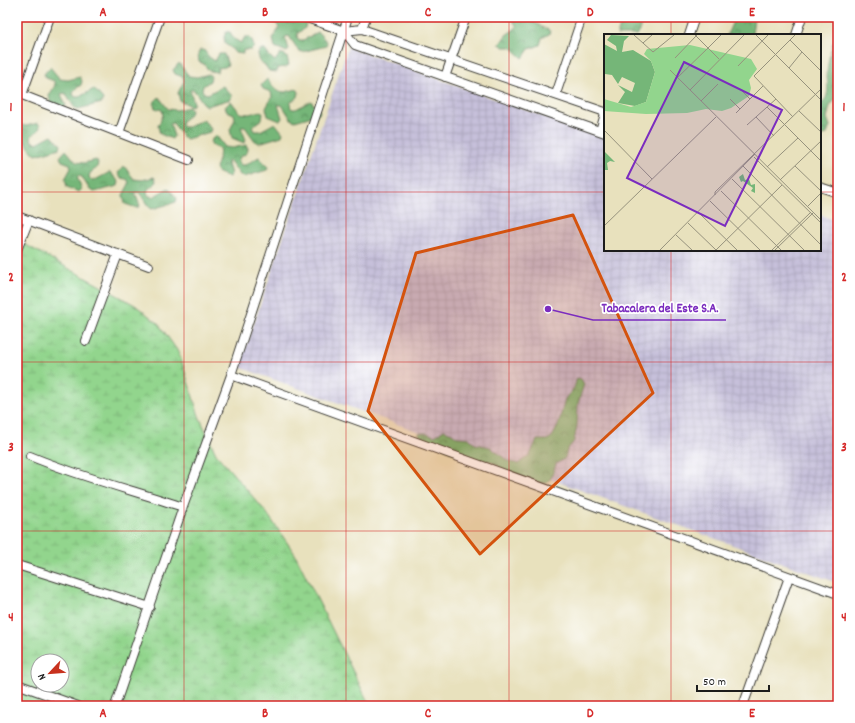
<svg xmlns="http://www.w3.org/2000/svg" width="855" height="723" viewBox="0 0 855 723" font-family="Dekko,sans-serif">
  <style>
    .industrial { fill: url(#industrial-grid) }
    .forest { fill: url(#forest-crowns); stroke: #48694a }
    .wetland { fill: url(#wetland-marsh); stroke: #577854; fill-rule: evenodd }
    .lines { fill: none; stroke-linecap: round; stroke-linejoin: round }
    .minor-casing { stroke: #3b3a34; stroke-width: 10 }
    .minor { stroke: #fff; stroke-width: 8 }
    .marked { fill: #d4530e; fill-opacity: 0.2; stroke: #d4530e; stroke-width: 3; stroke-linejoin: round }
    .grid { fill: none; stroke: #d62828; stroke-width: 1; stroke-opacity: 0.55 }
    .inset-road { fill: none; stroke: #96927d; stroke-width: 1 }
    .view { fill: #7b2cbf; fill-opacity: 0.15; stroke: #7b2cbf; stroke-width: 2 }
    .inset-edge { fill: none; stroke: #1c1c1c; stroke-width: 2 }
    .leader { fill: none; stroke: #7b2cbf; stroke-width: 1.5 }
    .callout-dot { fill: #7b2cbf; stroke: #fff; stroke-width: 1.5 }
    .callout-label { font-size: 13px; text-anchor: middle; font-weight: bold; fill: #7b2cbf; stroke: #fff; stroke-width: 3.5; stroke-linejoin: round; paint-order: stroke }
    .neatline { fill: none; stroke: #d62828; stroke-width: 1.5 }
    .grid-label { font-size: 13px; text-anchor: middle; font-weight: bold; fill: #d62828 }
  </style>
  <defs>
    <pattern id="industrial-grid" width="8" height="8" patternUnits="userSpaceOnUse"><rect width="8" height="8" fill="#c6c0da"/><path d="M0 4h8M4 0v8" fill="none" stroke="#aaa4ba"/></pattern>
    <pattern id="forest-crowns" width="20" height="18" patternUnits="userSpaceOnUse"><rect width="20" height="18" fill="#75b678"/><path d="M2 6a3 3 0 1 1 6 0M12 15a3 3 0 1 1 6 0" fill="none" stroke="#5f9362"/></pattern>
    <pattern id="wetland-marsh" width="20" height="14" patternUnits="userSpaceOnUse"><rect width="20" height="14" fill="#92d58d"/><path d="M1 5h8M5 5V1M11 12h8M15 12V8" fill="none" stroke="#7db679"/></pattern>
  </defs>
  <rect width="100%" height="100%" fill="#fff"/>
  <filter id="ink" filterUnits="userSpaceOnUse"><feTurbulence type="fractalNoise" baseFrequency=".025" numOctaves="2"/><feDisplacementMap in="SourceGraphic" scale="8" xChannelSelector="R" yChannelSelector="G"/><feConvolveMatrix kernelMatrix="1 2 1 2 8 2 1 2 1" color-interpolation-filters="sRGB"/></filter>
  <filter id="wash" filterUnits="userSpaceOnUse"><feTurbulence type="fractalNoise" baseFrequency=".012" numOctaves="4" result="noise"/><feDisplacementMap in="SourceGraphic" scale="16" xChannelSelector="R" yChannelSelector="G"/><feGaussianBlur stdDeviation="0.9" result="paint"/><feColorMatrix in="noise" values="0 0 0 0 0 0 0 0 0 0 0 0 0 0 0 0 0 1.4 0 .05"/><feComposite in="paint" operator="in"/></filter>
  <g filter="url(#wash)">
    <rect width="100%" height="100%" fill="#e8e1bd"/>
    <path class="industrial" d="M348,47l257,91v112h215v-35l18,6v362l-599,-216z"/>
    <path class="forest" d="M268,17h12l3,5 9,1 12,-3 2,3 -1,5 -7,5 -1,4 2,3h4l15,-8 9,10 -1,4 -24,6 -4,-2 -9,-14 -4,1 4,12 -2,3 -12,-5 -2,-8 6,-11 -2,-4 -7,-3z
      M513,17h11l26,14 -1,3 -7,4 -2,7 -11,4 -6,9 -12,-11h-8l-3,-3 -1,1 7,-10 10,-7v-4l-3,-2z
      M637,17l3,7v8l-3,3h-20c2,-10 10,-17 20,-18z
      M735,17h19l-2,18h-25z
      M226,32h4l4,7 7,4 4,-6h4l3,3 2,7 -3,3h-8v4l-8,-1 -5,-6 -5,-3 -1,-7z
      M838,34v62l-8,10 -3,12 3,8 -3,8 -7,3v-32c11,-8 7,-21 7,-32 1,-12 4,-30 11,-39z
      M200,50h4l5,7 6,4 4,-7h5l4,11 -3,2 -7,1 -1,4 -8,-1 -5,-7 -5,-2 -1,-8z
      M260,50h5l4,6 6,5 5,-7h4l3,3 2,8 -3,2 -8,1 -1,4 -8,-1 -5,-7 -4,-2 -2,-8z
      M179,63l10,13 8,1 12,-3 2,3 -1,4 -7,5 -1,4 2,3 4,1 15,-8 9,10 -1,3 -24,7 -4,-3 -9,-13h-4l4,13 -2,3 -12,-5 -2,-8 6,-12 -1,-4 -8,-3 -2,-4z
      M50,67l10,12 8,1 12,-3 2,4 -1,4 -7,5 -1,4 2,3h4l15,-8 9,10 -1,4 -24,6 -4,-2 -9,-14 -4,1 5,12 -3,3 -12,-4 -2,-9 6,-11 -1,-4 -8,-3 -2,-4z
      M267,79l10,12 8,1 12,-3 2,3 -1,5 -7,5 -1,4 2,3h4l15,-8 9,10 -1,3 -24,7 -4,-2 -9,-14h-4l4,13 -2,3 -12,-5 -2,-8 6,-11 -1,-5 -8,-3 -2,-4z
      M159,97l9,12 9,1 12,-3 2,3 -1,5 -7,5 -2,4 2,3h5l15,-8 8,10 -1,3 -23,7 -4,-2 -10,-14 -3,1 4,12 -2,3 -12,-5 -2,-8 5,-11 -1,-5 -7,-2 -2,-5z
      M231,101l9,12 9,1 12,-3 2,3 -1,5 -7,5 -2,3 2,4h5l15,-8 8,10 -1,3 -23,7 -4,-2 -10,-14h-4l5,13 -2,3 -12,-5 -2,-8 5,-11 -1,-5 -7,-3 -2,-4z
      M38,123l2,3 -1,4 -7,5 -1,4 2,3 4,1 15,-8 9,10 -1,3 -24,7c-6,-4 -8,-11 -13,-16h-4l5,13 -3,3 -4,-3v-28l9,2z
      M216,135l9,12 8,1 13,-3 2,3 -1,5 -7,4 -2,4 3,4h4l14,-8 9,10 -1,3 -23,7 -4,-2 -10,-14h-3l4,13 -2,3 -12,-5c-3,-11 5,-14 2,-24l-7,-3 -2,-4z
      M66,150l10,12 8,1 12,-3 2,3 -1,5 -7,5 -1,4 2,3h4l15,-8 9,10 -1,4 -24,6 -4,-2 -9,-14 -4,1 5,12 -3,3 -12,-5 -2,-8 6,-11 -1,-4 -8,-3 -2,-4z
      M124,166l10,13 8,1 12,-3 2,3 -1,4 -7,5 -1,4 2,3 4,1 15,-9 9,10 -1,4 -24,7 -4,-3 -9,-14 -4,1 5,13 -3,2 -12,-4 -2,-9 6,-11 -1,-4 -8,-3 -2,-4z
      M577,378l4,1 3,5 -6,19 -1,23 -3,15 -7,9 -2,8 -9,6 -5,14 -4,5h-11l-32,-13 -14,-9h-11l-13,-6 -11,-1 -16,-9 -11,-3 -9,-7v-2h7l9,3 9,-6 8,3 5,4 12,1 6,6 15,3 18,14 10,3 12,-9 7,-15h10l5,-3 6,-11 7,-27 9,-11z"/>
    <path class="wetland" d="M17,240l118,65 23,18 21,30 20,63 17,38 50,58 29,42 75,152h-353zM38,661h24v24h-24z"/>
  </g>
  <g filter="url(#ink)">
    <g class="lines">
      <g class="minor-casing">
        <path id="minor" d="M304,17l40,14 18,-2 243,83
          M362,29l4,-12
          M344,31l11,14 250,88
          M689,35l6,-18
          M796,35l6,-18
          M445,77l21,-60
          M17,93l172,67
          M556,94l26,-77
          M22,95l28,-78
          M600,131l5,-17
          M119,133l41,-116
          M820,187l18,6
          M17,216l132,50
          M17,250l12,-30
          M86,341l32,-87
          M231,375l607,219
          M30,456c50,21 102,34 153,51
          M17,565l133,42
          M17,684l61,22
          M115,706l68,-199 48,-132 117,-358
          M743,706l46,-129"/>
      </g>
      <use href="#minor" class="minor"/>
    </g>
  </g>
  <path class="marked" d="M573,215l80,178 -173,161 -112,-143 48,-158z"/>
  <path class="grid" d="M184,17v689M346,17v689M509,17v689M671,17v18M17,192h588M820,192h18M671,250v456M17,362h821M17,531h821"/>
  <g transform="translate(604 34)">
    <rect width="217" height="217" fill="#e8e1bd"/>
    <path d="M7,1l18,1 -5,5 -2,11 11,-2 18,11 4,11 -9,30 -11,4 -17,-3 7,-11 -7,-7 14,7 3,-9 -13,-6 -4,7 -6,-9 -7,-1 -1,-30 13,7 -1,-5 -9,-6zM0,117l11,11 -5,-1 -3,2 1,7h-4zM139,140l2,6 4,-1 2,6 4,-1v9l-4,-2 2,-3 -10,-7 -2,1 -2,-5z" fill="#75b678"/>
    <path d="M86,11l61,14 6,10 -8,11 2,8 -2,8 -18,12 -9,3 -16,-2 -19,4 -41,1 -42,-3v-12l27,8 15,-5 9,-30 -4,-11 -7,-7 3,-5z" fill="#92d58d"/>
    <path class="inset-road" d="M30,1l19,17 21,-17M91,1l13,13 13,-13M152,1l65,65M186,6l31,31M39,9l9,-8M71,24l22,-23M134,32l30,-31M185,34l13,-16M66,36l151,150M73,44l31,-30 11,11M136,55l10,10M86,56l54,-55M126,65l10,10M97,67l17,-17M163,73l54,54M195,77l22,21M132,79l27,-27M152,83l18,19M189,83l-39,-41 41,-41M143,91l29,-26M0,96l48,49M150,123l67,66M139,132l78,79M191,132l26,25M163,133l31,-29M128,145l72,71M176,146l41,-39M117,157l60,59M111,161v-3l106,-103M106,167l50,49M204,172l13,-13M94,178l39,38M84,189l28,27M0,192l112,-109M72,201l16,15M56,216l95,-96M112,216l66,-65M168,216l39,-38M171,216l38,-37"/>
    <path class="view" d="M80,28l98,48 -57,116 -98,-48z"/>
    <rect width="217" height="217" class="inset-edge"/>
  </g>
  <path class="leader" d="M548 309L593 320H726"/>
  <circle class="callout-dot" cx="548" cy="309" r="4"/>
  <g class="callout-label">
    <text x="660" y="312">Tabacalera del Este S.A.</text>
  </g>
  <rect width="855" height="723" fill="none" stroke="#fff" stroke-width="44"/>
  <g transform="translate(50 673) rotate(244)"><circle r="19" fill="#ffffff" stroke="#a4a4a4"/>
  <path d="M0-3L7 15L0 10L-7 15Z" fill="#c8321e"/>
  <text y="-6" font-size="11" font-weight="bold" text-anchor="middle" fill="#1c1c1c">N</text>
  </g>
  <path d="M697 685v6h72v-6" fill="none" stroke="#1c1c1c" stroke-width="2"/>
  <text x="703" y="685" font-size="12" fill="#1c1c1c" stroke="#ffffff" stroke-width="3" paint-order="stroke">50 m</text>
  <rect x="22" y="22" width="811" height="679" class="neatline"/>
  <g class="grid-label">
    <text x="103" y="16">A</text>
    <text x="265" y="16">B</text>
    <text x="428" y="16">C</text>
    <text x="590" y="16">D</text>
    <text x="752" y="16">E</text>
    <text x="11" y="111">1</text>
    <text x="844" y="111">1</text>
    <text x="11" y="281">2</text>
    <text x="844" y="281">2</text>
    <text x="11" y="451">3</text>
    <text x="844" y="451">3</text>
    <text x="11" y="621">4</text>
    <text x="844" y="621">4</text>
    <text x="103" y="717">A</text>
    <text x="265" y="717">B</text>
    <text x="428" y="717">C</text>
    <text x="590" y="717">D</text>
    <text x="752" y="717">E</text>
  </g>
</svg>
